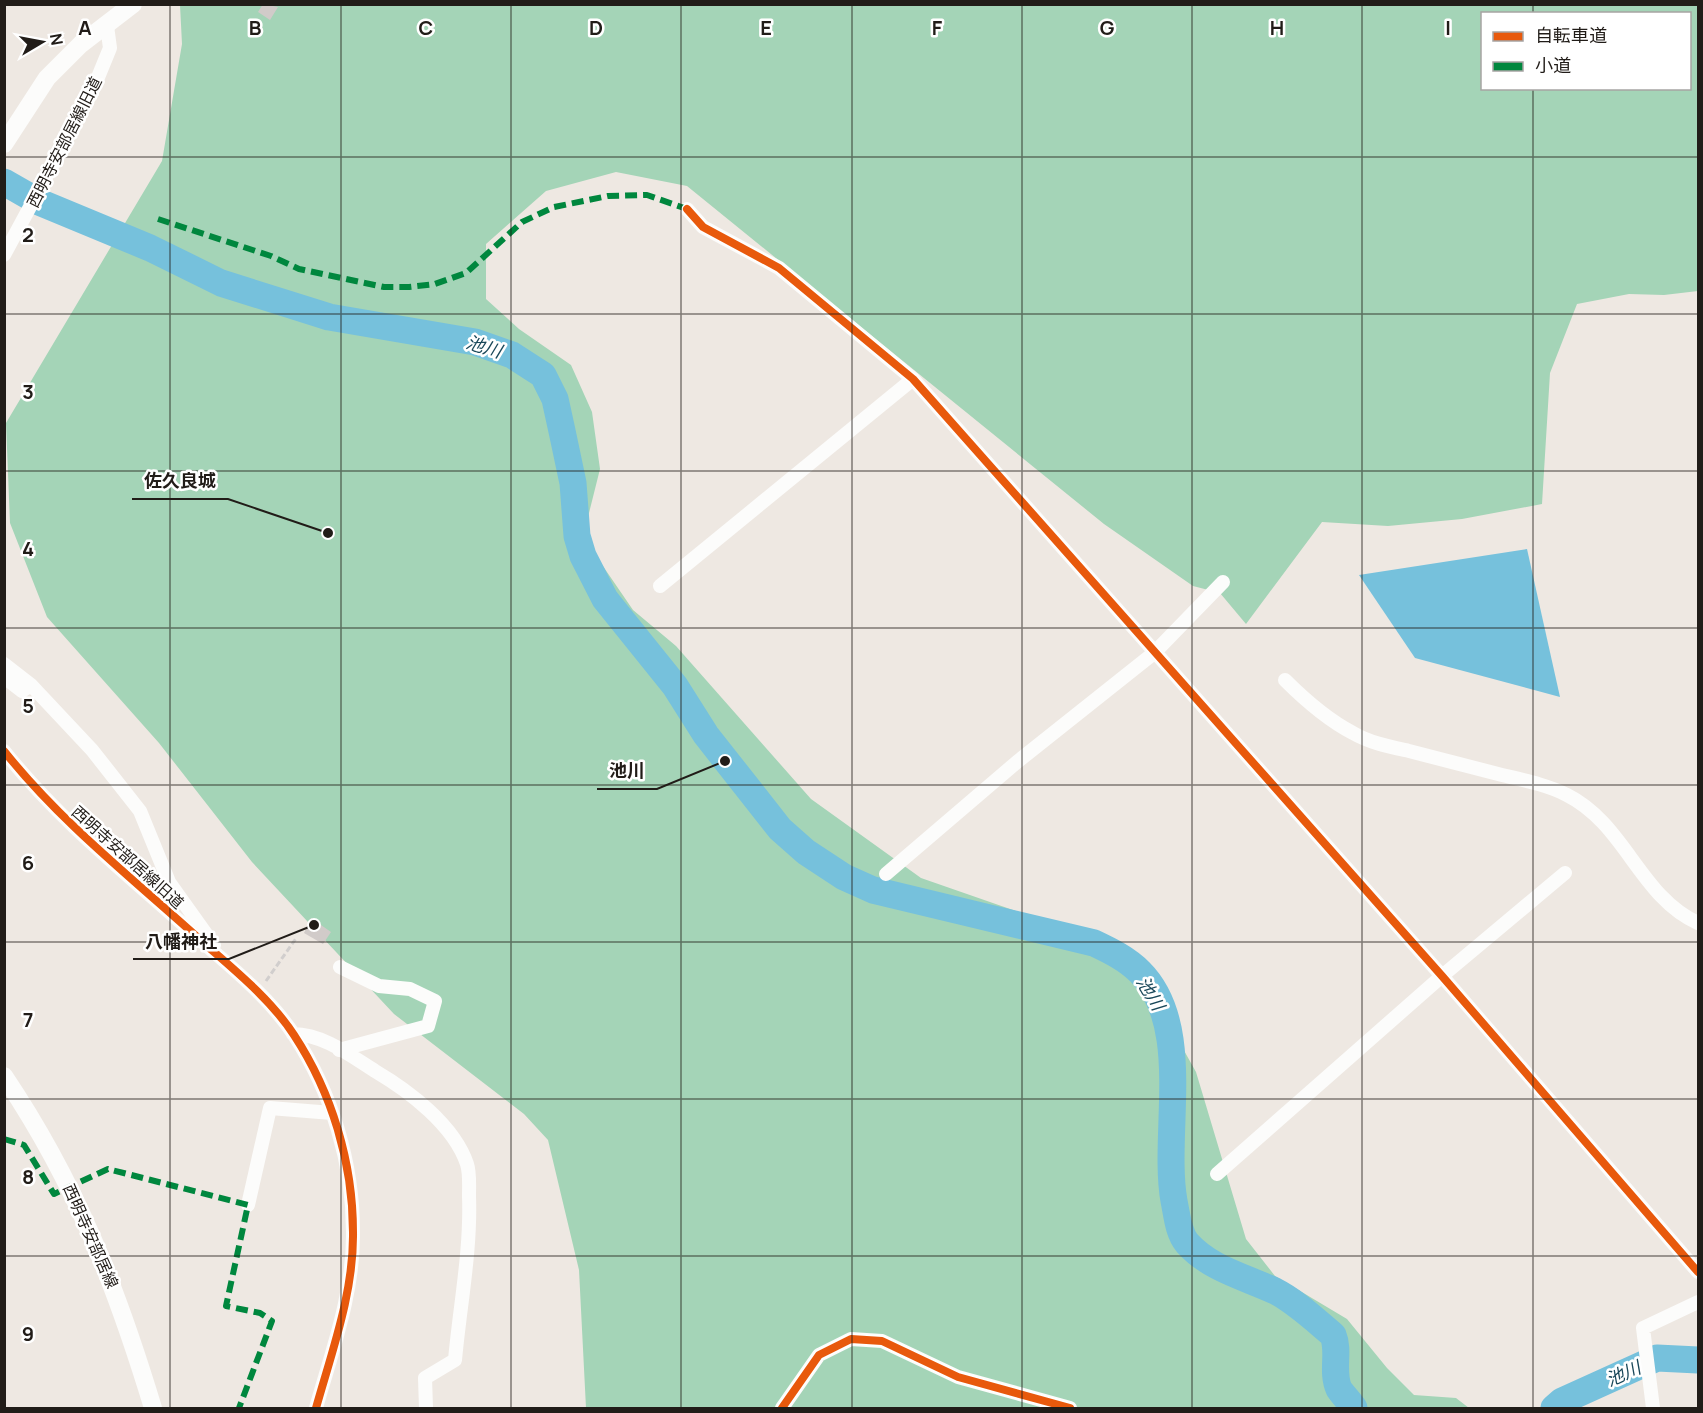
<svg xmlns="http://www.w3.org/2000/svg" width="1703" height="1413" viewBox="0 0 1703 1413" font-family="Manrope,'Noto Sans JP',sans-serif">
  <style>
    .forest { fill: #a4d4b7; fill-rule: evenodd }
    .water { fill: #76c1dc }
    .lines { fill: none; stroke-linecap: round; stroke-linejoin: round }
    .river { stroke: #76c1dc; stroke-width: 27 }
    .building { fill: #d1cbc9 }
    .path { stroke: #d1cecd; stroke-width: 3; stroke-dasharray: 6 3; stroke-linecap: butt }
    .street { stroke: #fcfcfb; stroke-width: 14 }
    .secondary { stroke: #fcfcfb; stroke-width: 18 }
    .quiet { stroke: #00873e; stroke-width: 6; stroke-dasharray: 12 6; stroke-linecap: butt }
    .cycleway-casing { stroke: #fff; stroke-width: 11 }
    .cycleway { stroke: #e8590c; stroke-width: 8 }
    .grid { fill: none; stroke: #211c18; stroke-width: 1.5; stroke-opacity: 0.55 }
    .labels { text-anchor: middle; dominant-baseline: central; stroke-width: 5; stroke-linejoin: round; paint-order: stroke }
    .street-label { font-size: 16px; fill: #211c18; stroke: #fff }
    .water-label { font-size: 18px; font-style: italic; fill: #1a485a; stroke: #fff }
    .grid-label { font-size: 20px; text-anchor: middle; font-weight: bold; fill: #211c18; stroke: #fff; stroke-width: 5; stroke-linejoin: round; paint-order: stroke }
    .leader { fill: none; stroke: #211c18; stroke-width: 2 }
    .callout-dot { fill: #211c18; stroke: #fff; stroke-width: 2 }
    .callout-label { font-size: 18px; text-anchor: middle; font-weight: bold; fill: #211c18; stroke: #fff; stroke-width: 5; stroke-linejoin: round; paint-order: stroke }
  </style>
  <rect width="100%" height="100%" fill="#eee8e2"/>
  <path class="forest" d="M180,5h1518v286l-34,4 -35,-1 -52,10 -27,69 -8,131 -80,15 -74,7 -66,-4 -76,102 -26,-31 -27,-7 -89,-62 -417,-338 -71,-14 -70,19 -60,53v55l33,30 52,36 21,47 8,57 -17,68 50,73 43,36 135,153 110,79 161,56 62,45 52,93 50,167 29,37 72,43 40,49 27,27 42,3 13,10h-883l-7,-138 -31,-130 -24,-26 -130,-100 -142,-152 -93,-119 -112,-126 -37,-94 -4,-100 156,-262 20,-117zM1482,14h208v74h-208z"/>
  <path class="water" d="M1527,549l33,148 -145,-39 -56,-83z"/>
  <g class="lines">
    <path class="river" d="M4,182l35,20 111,46 71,35 108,34 146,25 37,13 31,20 12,24 7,32 11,52 4,53 6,20 22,43 70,87 31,49 74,94 26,23 38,25 29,13 221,53c17,8 33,16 46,29 54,54 22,161 34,229 3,14 4,31 13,42 23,26 58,34 88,48 20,10 40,29 58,44 7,17 -2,36 6,54 4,6 11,13 15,19
      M1554,1408l8,-7 95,-43 41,2"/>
  </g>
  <path class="building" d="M263,4l15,3 -8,13 -12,-8z
    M311,918l20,14 -8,12 -19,-11z"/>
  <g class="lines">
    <path class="path" d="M266,981l31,-44"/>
    <path class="street" d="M687,209l16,18 76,41 134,111 529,597 256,296
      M4,255l88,-163 18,-44 -3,-22
      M660,586l253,-207
      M4,664l27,21 61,65 48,61 29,71 45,63
      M4,677l18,14 9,-6
      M1285,680c20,20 43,40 68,53 17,10 38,14 56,18 31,8 62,16 93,24 21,5 46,10 65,20 58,29 73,102 131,128
      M4,751c60,75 132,130 202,194 31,27 66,56 88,90 38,58 59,128 59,197 1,60 -21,119 -37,176
      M886,874l131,-112 137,-109 69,-71
      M293,1034c30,0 58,22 82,37 34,20 79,54 92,93 3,9 2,22 2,32 2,55 -9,109 -14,164l-30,18 1,30
      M339,1050l89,-24 7,-25 -25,-12 -31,-3 -39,-19
      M1217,1174l225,-198 123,-103
      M248,1205l22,-97 62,5
      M782,1408l37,-53 32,-16 31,2 76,36 112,31
      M1653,1408l-10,-80 55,-26"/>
    <path class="secondary" d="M4,144l43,-66 34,-34 52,-40
      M4,1076c72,107 112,210 149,332"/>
    <path class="quiet" d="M158,219l113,37 28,13 85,18h25l26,-3 31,-11 56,-51 32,-15 54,-11 39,-1 40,14
      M4,1139l20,6 30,49 54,-25 140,36 -22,101 34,7 12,8 -33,87"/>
    <g class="cycleway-casing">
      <path id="cycleway" d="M687,209l16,18 76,41 134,111 529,597 256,296
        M4,751c60,75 132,130 202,194 31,27 66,56 88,90 38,58 59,128 59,197 1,60 -21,119 -37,176
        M782,1408l37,-53 32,-16 31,2 76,36 112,31"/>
    </g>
    <use href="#cycleway" class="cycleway"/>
  </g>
  <path class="grid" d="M170,4v1404M341,4v1404M511,4v1404M681,4v1404M852,4v1404M1022,4v1404M1192,4v1404M1362,4v1404M1533,4v10M1533,88v1320M4,157h1694M4,314h1694M4,471h1694M4,628h1694M4,785h1694M4,942h1694M4,1099h1694M4,1256h1694"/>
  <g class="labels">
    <g class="street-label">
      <text transform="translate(64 142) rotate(-63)">西明寺安部居線旧道</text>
      <text transform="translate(128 857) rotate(42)">西明寺安部居線旧道</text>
      <text transform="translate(91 1236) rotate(66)">西明寺安部居線</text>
    </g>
    <g class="water-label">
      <text transform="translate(484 346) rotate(17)">池川</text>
      <text transform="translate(1151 993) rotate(59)">池川</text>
      <text transform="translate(1623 1373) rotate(-24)">池川</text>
    </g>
  </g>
  <g class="grid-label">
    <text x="85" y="35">A</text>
    <text x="255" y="35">B</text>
    <text x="426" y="35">C</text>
    <text x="596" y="35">D</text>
    <text x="766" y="35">E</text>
    <text x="937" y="35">F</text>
    <text x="1107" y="35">G</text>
    <text x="1277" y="35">H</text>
    <text x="1448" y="35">I</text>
    <text x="28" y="242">2</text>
    <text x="28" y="399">3</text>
    <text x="28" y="556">4</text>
    <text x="28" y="713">5</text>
    <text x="28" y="870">6</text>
    <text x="28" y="1027">7</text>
    <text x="28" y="1184">8</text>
    <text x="28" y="1341">9</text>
  </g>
  <path class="leader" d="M328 533L228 499H132M725 761L657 789H597M314 925L229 959H133"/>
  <g class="callout-dot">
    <circle cx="328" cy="533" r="6"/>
    <circle cx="725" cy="761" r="6"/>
    <circle cx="314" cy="925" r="6"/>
  </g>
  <g class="callout-label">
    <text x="180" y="487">佐久良城</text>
    <text x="627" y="777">池川</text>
    <text x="181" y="948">八幡神社</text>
  </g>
  <rect width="1703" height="1413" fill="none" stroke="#211c18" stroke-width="12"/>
  <rect x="1481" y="12" width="210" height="78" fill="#ffffff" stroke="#a6a4a3" stroke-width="1.5"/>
  <rect x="1493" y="32" width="30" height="9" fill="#e8590c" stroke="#a6a4a3" stroke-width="1.5"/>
  <text x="1535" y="42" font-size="18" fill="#211c18">自転車道</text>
  <rect x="1493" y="62" width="30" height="9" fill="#00873e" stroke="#a6a4a3" stroke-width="1.5"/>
  <text x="1535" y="72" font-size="18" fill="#211c18">小道</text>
  <g transform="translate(42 42) rotate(80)" stroke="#ffffff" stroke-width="4.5" paint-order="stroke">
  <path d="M0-4.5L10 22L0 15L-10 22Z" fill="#211c18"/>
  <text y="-9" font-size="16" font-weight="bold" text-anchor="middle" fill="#211c18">N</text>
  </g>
</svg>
